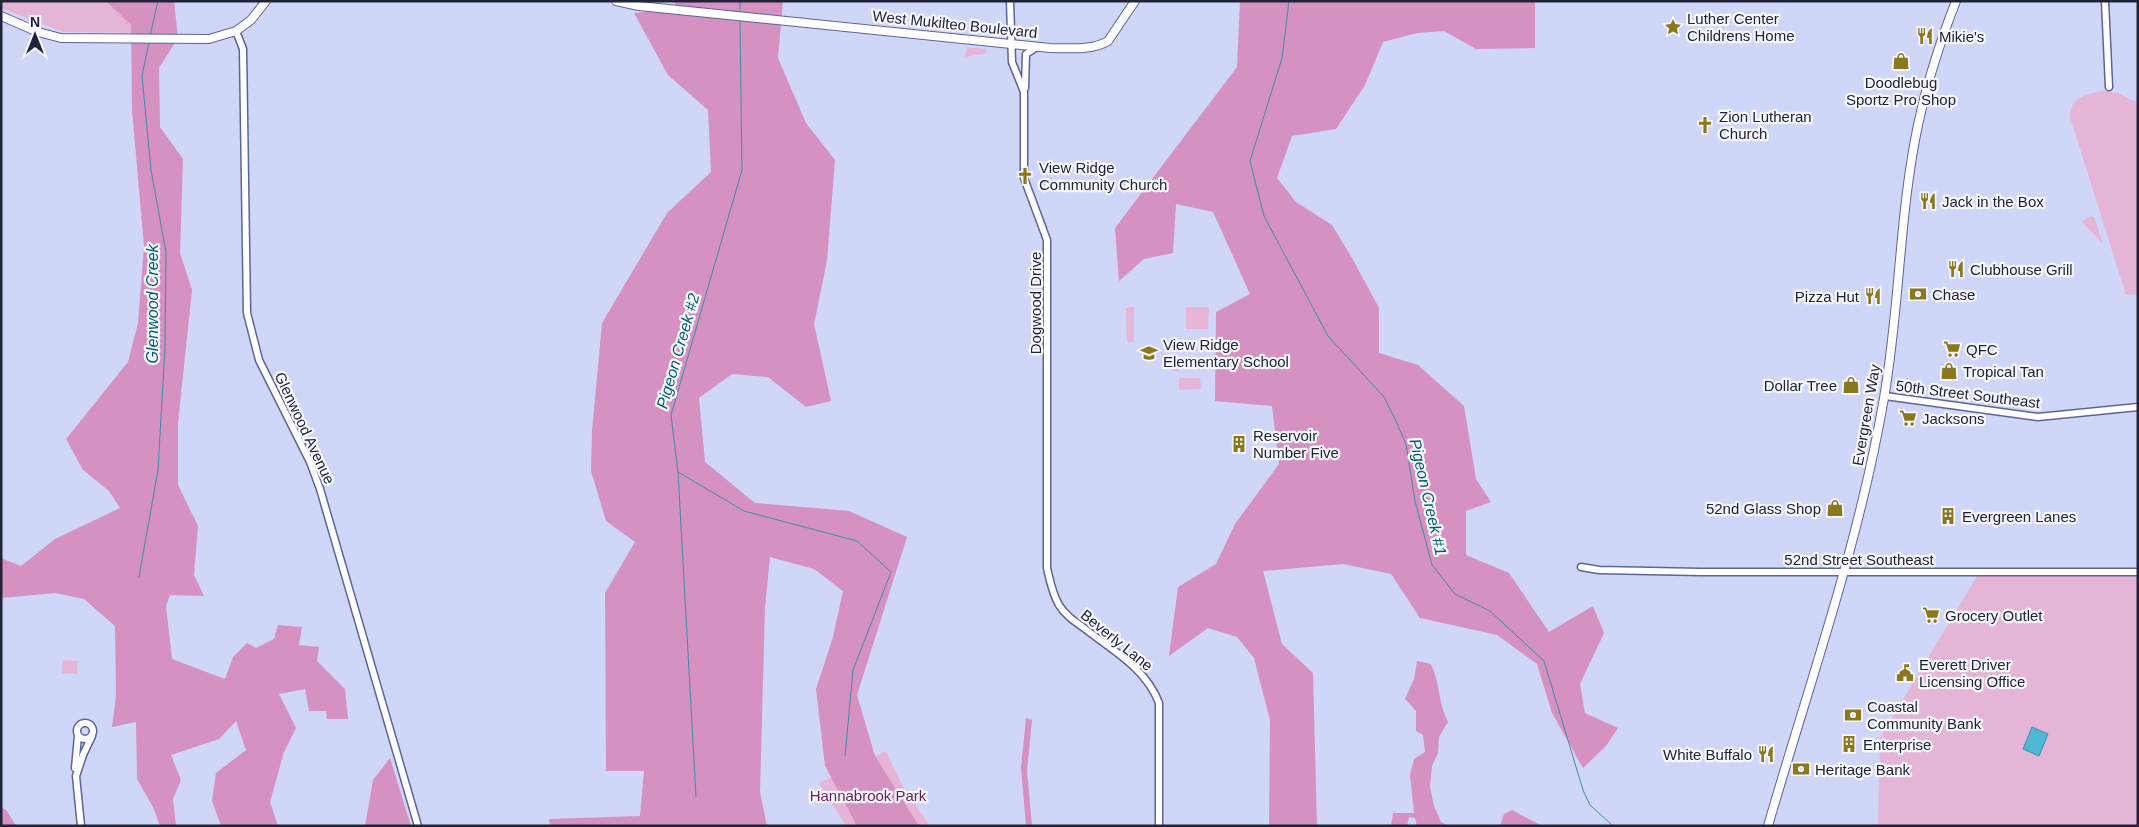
<svg xmlns="http://www.w3.org/2000/svg" width="2139" height="827" viewBox="0 0 2139 827" font-family="Helvetica,sans-serif">
  <style>
    .green { fill: #e5b5d7 }
    .forest { fill: #d491c1 }
    .water { fill: #4fb8d3; stroke: #418ca5 }
    .lines { fill: none; stroke-linecap: round; stroke-linejoin: round }
    .stream { stroke: #418ca5; stroke-width: 1 }
    .minor-casing { stroke: #5e6496; stroke-width: 9 }
    .major-casing { stroke: #5e6496; stroke-width: 10 }
    .minor { stroke: #fff; stroke-width: 6 }
    .major { stroke: #fff; stroke-width: 8 }
    .labels { text-anchor: middle; dominant-baseline: central; stroke-width: 4.5; stroke-linejoin: round; paint-order: stroke }
    .poi-label { font-size: 15px; fill: #212439; stroke: #f8f9ff; text-anchor: start }
    .street-label { font-size: 15px; fill: #212439; stroke: #f8f9ff }
    .park-label { font-size: 15px; fill: #6a1b5a; stroke: #f8f9ff }
    .water-label { font-size: 16px; font-style: italic; fill: #005e71; stroke: #f8f9ff }
  </style>
  <rect width="100%" height="100%" fill="#d0d6f8"/>
  <path class="green" d="M1,1h148l-9,32 -77,-1 -62,-24z
    M967,47l18,2 2,4 -22,4z
    M2105,91l13,2 20,10v191l-12,1 -56,-178c-1,-20 19,-24 35,-26z
    M2090,216l4,1 9,27 -21,-22z
    M1134,307v35h-7l-1,-34z
    M1186,307h23l-1,22h-22z
    M1161,353l14,3 4,16c-13,-2 -16,-7 -18,-19z
    M1179,378h21l1,11 -22,1z
    M1980,571l158,1v254h-260l2,-88z
    M63,660l15,1 -1,13 -15,-1z
    M886,751l16,34 28,41h-84l-27,-43z"/>
  <path class="forest" d="M106,1h68l4,37 -19,30 1,59 23,32 -3,94 12,37 -14,133v62l20,41 -4,49 10,21 -34,-1 -4,11 6,53 53,20 8,-22 14,-14 9,5 18,-9 4,-14 24,2 -3,18 20,2 -2,14 28,28 3,30h-21l-1,-8h-17l-4,-22 -26,5 17,34 -12,24 -14,50 8,24h-57l-9,-25 4,-28 30,-23 -10,-29 -17,18 -48,16 10,25 -8,19 3,27h-16l-7,-19 -16,-28 -1,-57 -24,5 4,-32 -1,-69 -31,-27 -29,-6 -54,5v-40l20,8 34,-27 65,-31 -11,-17 -26,-21 -17,-31 62,-77 10,-39 6,-77 -12,-136 -1,-85z
    M675,1h108l-5,57 28,65 29,37 -8,101 -13,63 17,77 -25,6 -38,-30 -36,-3 -33,24 6,64 50,41 94,8 58,26 -50,158 18,61 44,70h-62l-32,-60 -9,-77 17,-52 10,-46 -29,-22 -44,-12 -5,50 -5,185 7,34h-217l-1,-7 91,-3 4,-45h-38l-1,-178 30,-51 -29,-21 -15,-50 1,-40 10,-108 65,-110 44,-41 -3,-62 -40,-35 -34,-62 41,-4z
    M1240,1h295v47l-59,1 -32,-18 -27,2 -34,9 -18,43 -29,44 -44,7 -15,42 19,24 36,23 20,33 27,50v45l39,12 46,41 12,73 15,23 -25,9v44l43,18 40,59 44,-26 11,27 -24,51 5,29 33,15 -12,18 -23,22 -31,-55 -15,-49 -40,-29 -77,-17 -29,-44 -48,-10 -80,7 19,73 31,29 4,153h-48l1,-106 -16,-62 -17,-21 -29,-9 -39,28 9,-69 38,-23 19,-40 44,-60 -7,-58 -57,-5 1,-89 34,-18 -37,-82 -37,-8 -3,49 -29,6 -25,22 -4,-53 122,-161z
    M1417,661l14,3c9,19 7,39 17,58l-9,15 -1,16 -6,13 -2,21 4,19 7,16 7,4h-31l-2,-8 -6,-1 -2,9h-16l2,-13h21l-4,-38 4,-16 11,-7 -2,-17 -7,-4v-20l-11,-12 9,-20z
    M1026,718l6,2 -5,51 5,55h-6l-5,-59z
    M390,758l21,68h-46l8,-46z
    M1,807l6,4 9,15h-15z
    M1512,810l30,16h-42l4,-12z"/>
  <path class="water" d="M2032,727l16,7 -9,22 -16,-7z"/>
  <g class="lines">
    <path class="stream" d="M740,1v9
      M1289,1l-7,57 -32,103 14,55 64,120 56,61 11,22 11,25 9,57 17,64 23,29 35,17 54,50 39,129 7,15 23,21
      M150,36l8,-35
      M678,472l66,39 113,30 34,31 -38,98 -8,86
      M139,577l19,-107 7,-123 1,-95 -15,-82 -9,-94 7,-34
      M696,797l-18,-325 -7,-57 71,-245 -2,-150"/>
    <g class="minor-casing">
      <path id="minor" d="M1010,1l2,61 12,30v86l23,62v328c3,13 5,25 12,37 6,10 15,16 25,23 28,22 62,40 75,75v123
        M2105,1l4,86
        M236,31l7,18 4,264 12,47 51,102 10,27 98,337
        M1025,88l1,-34 11,-7
        M1885,396l153,21 100,-10
        M1581,567l18,3 102,2h437
        M77 731a8 8 0 1 1 16 0a8 8 0 1 1-16 0Z
        M75,768l3,-32
        M81,826l-5,-50 7,-21 9,-19"/>
    </g>
    <g class="major-casing">
      <path id="major" d="M616,1l23,5 411,42c19,0 41,3 58,-7l27,-40
        M1,16l37,16 23,6 148,1 27,-8 15,-11 15,-19
        M1768,826c41,-142 91,-282 116,-428 15,-85 15,-173 31,-258 9,-48 23,-93 41,-139"/>
    </g>
    <use href="#minor" class="minor"/>
    <use href="#major" class="major"/>
  </g>
  <defs>
    <g id="sight-bare" transform="scale(1.35)"><path d="M0-6L1.8-2.2L6-1.7L2.9 1.2L3.7 5.4L0 3.3L-3.7 5.4L-2.9 1.2L-6-1.7L-1.8-2.2Z" fill="#8a781d" stroke="#f8f9ff" stroke-width="2.5" paint-order="stroke"/></g>
    <g id="restaurant-bare" transform="scale(1.35)"><path d="M-5-6h1v4h1v-4h1v4h1v-4h1v5L-1.5 .5V6h-2V.5L-5-1ZM5-6V6H3V1.5H1.5Q1.5-4 5-6Z" fill="#8a781d" stroke="#f8f9ff" stroke-width="2.5" paint-order="stroke"/></g>
    <g id="shop-bare" transform="scale(1.35)"><path d="M-5-2.5h2.3a2.7 3.5 0 0 1 5.4 0H5L5.5 6h-11ZM-1.5-2.5h3a1.5 2.3 0 0 0-3 0Z" fill="#8a781d" stroke="#f8f9ff" stroke-width="2.5" paint-order="stroke"/></g>
    <g id="church-bare" transform="scale(1.35)"><path d="M-1.2-6h2.4v3.5h3.3v2.4h-3.3V6h-2.4V-.1h-3.3v-2.4h3.3Z" fill="#8a781d" stroke="#f8f9ff" stroke-width="2.5" paint-order="stroke"/></g>
    <g id="bank-bare" transform="scale(1.35)"><path d="M-6-4H6V4H-6ZM0-2.3a2.3 2.3 0 1 0 0 4.6a2.3 2.3 0 1 0 0-4.6Z" fill="#8a781d" stroke="#f8f9ff" stroke-width="2.5" paint-order="stroke"/></g>
    <g id="supermarket-bare" transform="scale(1.35)"><path d="M-6-5.5h2.5l.6 2H6L4.5 2H-2.5L-4.4-4H-6ZM-1.5 3.2a1.3 1.3 0 1 0 .1 0ZM3 3.2a1.3 1.3 0 1 0 .1 0Z" fill="#8a781d" stroke="#f8f9ff" stroke-width="2.5" paint-order="stroke"/></g>
    <g id="school-bare" transform="scale(1.35)"><path d="M0-5L7-2L0 1L-7-2ZM-4 1L0 2.5L4 1V4Q0 6-4 4Z" fill="#8a781d" stroke="#f8f9ff" stroke-width="2.5" paint-order="stroke"/></g>
    <g id="building-bare" transform="scale(1.35)"><path d="M-4-6H4V6H1V3H-1V6H-4ZM-2.5-4.3h1.7v1.8h-1.7ZM.8-4.3h1.7v1.8H.8ZM-2.5-1h1.7V.8h-1.7ZM.8-1h1.7V.8H.8Z" fill="#8a781d" stroke="#f8f9ff" stroke-width="2.5" paint-order="stroke"/></g>
    <g id="civic-bare" transform="scale(1.35)"><path d="M-.6-6.5H3V-4.5H.6V-3L4-1V1h2V6H-6V1h2V-1L-.6-3ZM-1.2 2.5V6h2.4V2.5Z" fill="#8a781d" stroke="#f8f9ff" stroke-width="2.5" paint-order="stroke"/></g>
  </defs>
  <g fill-rule="evenodd">
    <use href="#sight-bare" x="1673" y="27"/>
    <use href="#restaurant-bare" x="1925" y="36"/>
    <use href="#shop-bare" x="1901" y="61"/>
    <use href="#church-bare" x="1705" y="125"/>
    <use href="#church-bare" x="1025" y="176"/>
    <use href="#restaurant-bare" x="1928" y="201"/>
    <use href="#restaurant-bare" x="1956" y="269"/>
    <use href="#bank-bare" x="1918" y="294"/>
    <use href="#restaurant-bare" x="1873" y="296"/>
    <use href="#supermarket-bare" x="1952" y="349"/>
    <use href="#school-bare" x="1149" y="353"/>
    <use href="#shop-bare" x="1949" y="371"/>
    <use href="#shop-bare" x="1851" y="385"/>
    <use href="#supermarket-bare" x="1908" y="418"/>
    <use href="#building-bare" x="1239" y="444"/>
    <use href="#shop-bare" x="1835" y="508"/>
    <use href="#building-bare" x="1948" y="516"/>
    <use href="#supermarket-bare" x="1931" y="615"/>
    <use href="#civic-bare" x="1905" y="673"/>
    <use href="#bank-bare" x="1853" y="715"/>
    <use href="#building-bare" x="1849" y="744"/>
    <use href="#restaurant-bare" x="1766" y="754"/>
    <use href="#bank-bare" x="1801" y="769"/>
  </g>
  <g class="labels">
    <g class="poi-label">
      <text x="1687" y="18">Luther Center<tspan x="1687" dy="17">Childrens Home</tspan></text>
      <text x="1939" y="36">Mikie's</text>
      <text x="1901" y="82" text-anchor="middle">Doodlebug<tspan x="1901" dy="17">Sportz Pro Shop</tspan></text>
      <text x="1719" y="116">Zion Lutheran<tspan x="1719" dy="17">Church</tspan></text>
      <text x="1039" y="167">View Ridge<tspan x="1039" dy="17">Community Church</tspan></text>
      <text x="1942" y="201">Jack in the Box</text>
      <text x="1970" y="269">Clubhouse Grill</text>
      <text x="1932" y="294">Chase</text>
      <text x="1859" y="296" text-anchor="end">Pizza Hut</text>
      <text x="1163" y="344">View Ridge<tspan x="1163" dy="17">Elementary School</tspan></text>
      <text x="1966" y="349">QFC</text>
      <text x="1963" y="371">Tropical Tan</text>
      <text x="1837" y="385" text-anchor="end">Dollar Tree</text>
      <text x="1922" y="418">Jacksons</text>
      <text x="1253" y="435">Reservoir<tspan x="1253" dy="17">Number Five</tspan></text>
      <text x="1821" y="508" text-anchor="end">52nd Glass Shop</text>
      <text x="1962" y="516">Evergreen Lanes</text>
      <text x="1945" y="615">Grocery Outlet</text>
      <text x="1919" y="664">Everett Driver<tspan x="1919" dy="17">Licensing Office</tspan></text>
      <text x="1867" y="706">Coastal<tspan x="1867" dy="17">Community Bank</tspan></text>
      <text x="1863" y="744">Enterprise</text>
      <text x="1752" y="754" text-anchor="end">White Buffalo</text>
      <text x="1815" y="769">Heritage Bank</text>
    </g>
    <g class="street-label">
      <text transform="translate(955 24) rotate(6)">West Mukilteo Boulevard</text>
      <text transform="translate(1035 303) rotate(-90)">Dogwood Drive</text>
      <text transform="translate(1968 394) rotate(7)">50th Street Southeast</text>
      <text transform="translate(1866 415) rotate(-80)">Evergreen Way</text>
      <text transform="translate(305 428) rotate(65)">Glenwood Avenue</text>
      <text x="1859" y="559">52nd Street Southeast</text>
      <text transform="translate(1117 640) rotate(39)">Beverly Lane</text>
    </g>
    <g class="park-label">
      <text x="868" y="795">Hannabrook Park</text>
    </g>
    <g class="water-label">
      <text transform="translate(152 304) rotate(-90)">Glenwood Creek</text>
      <text transform="translate(678 351) rotate(-74)">Pigeon Creek #2</text>
      <text transform="translate(1428 497) rotate(77)">Pigeon Creek #1</text>
    </g>
  </g>
  <rect width="2139" height="827" fill="none" stroke="#212439" stroke-width="5"/>
  <g transform="translate(35 35)" stroke="#f8f9ff" stroke-width="4" paint-order="stroke">
  <path d="M0-4L9 19L0 12L-9 19Z" fill="#212439"/>
  <text y="-8" font-size="14" font-weight="bold" text-anchor="middle" fill="#212439">N</text>
  </g>
</svg>
